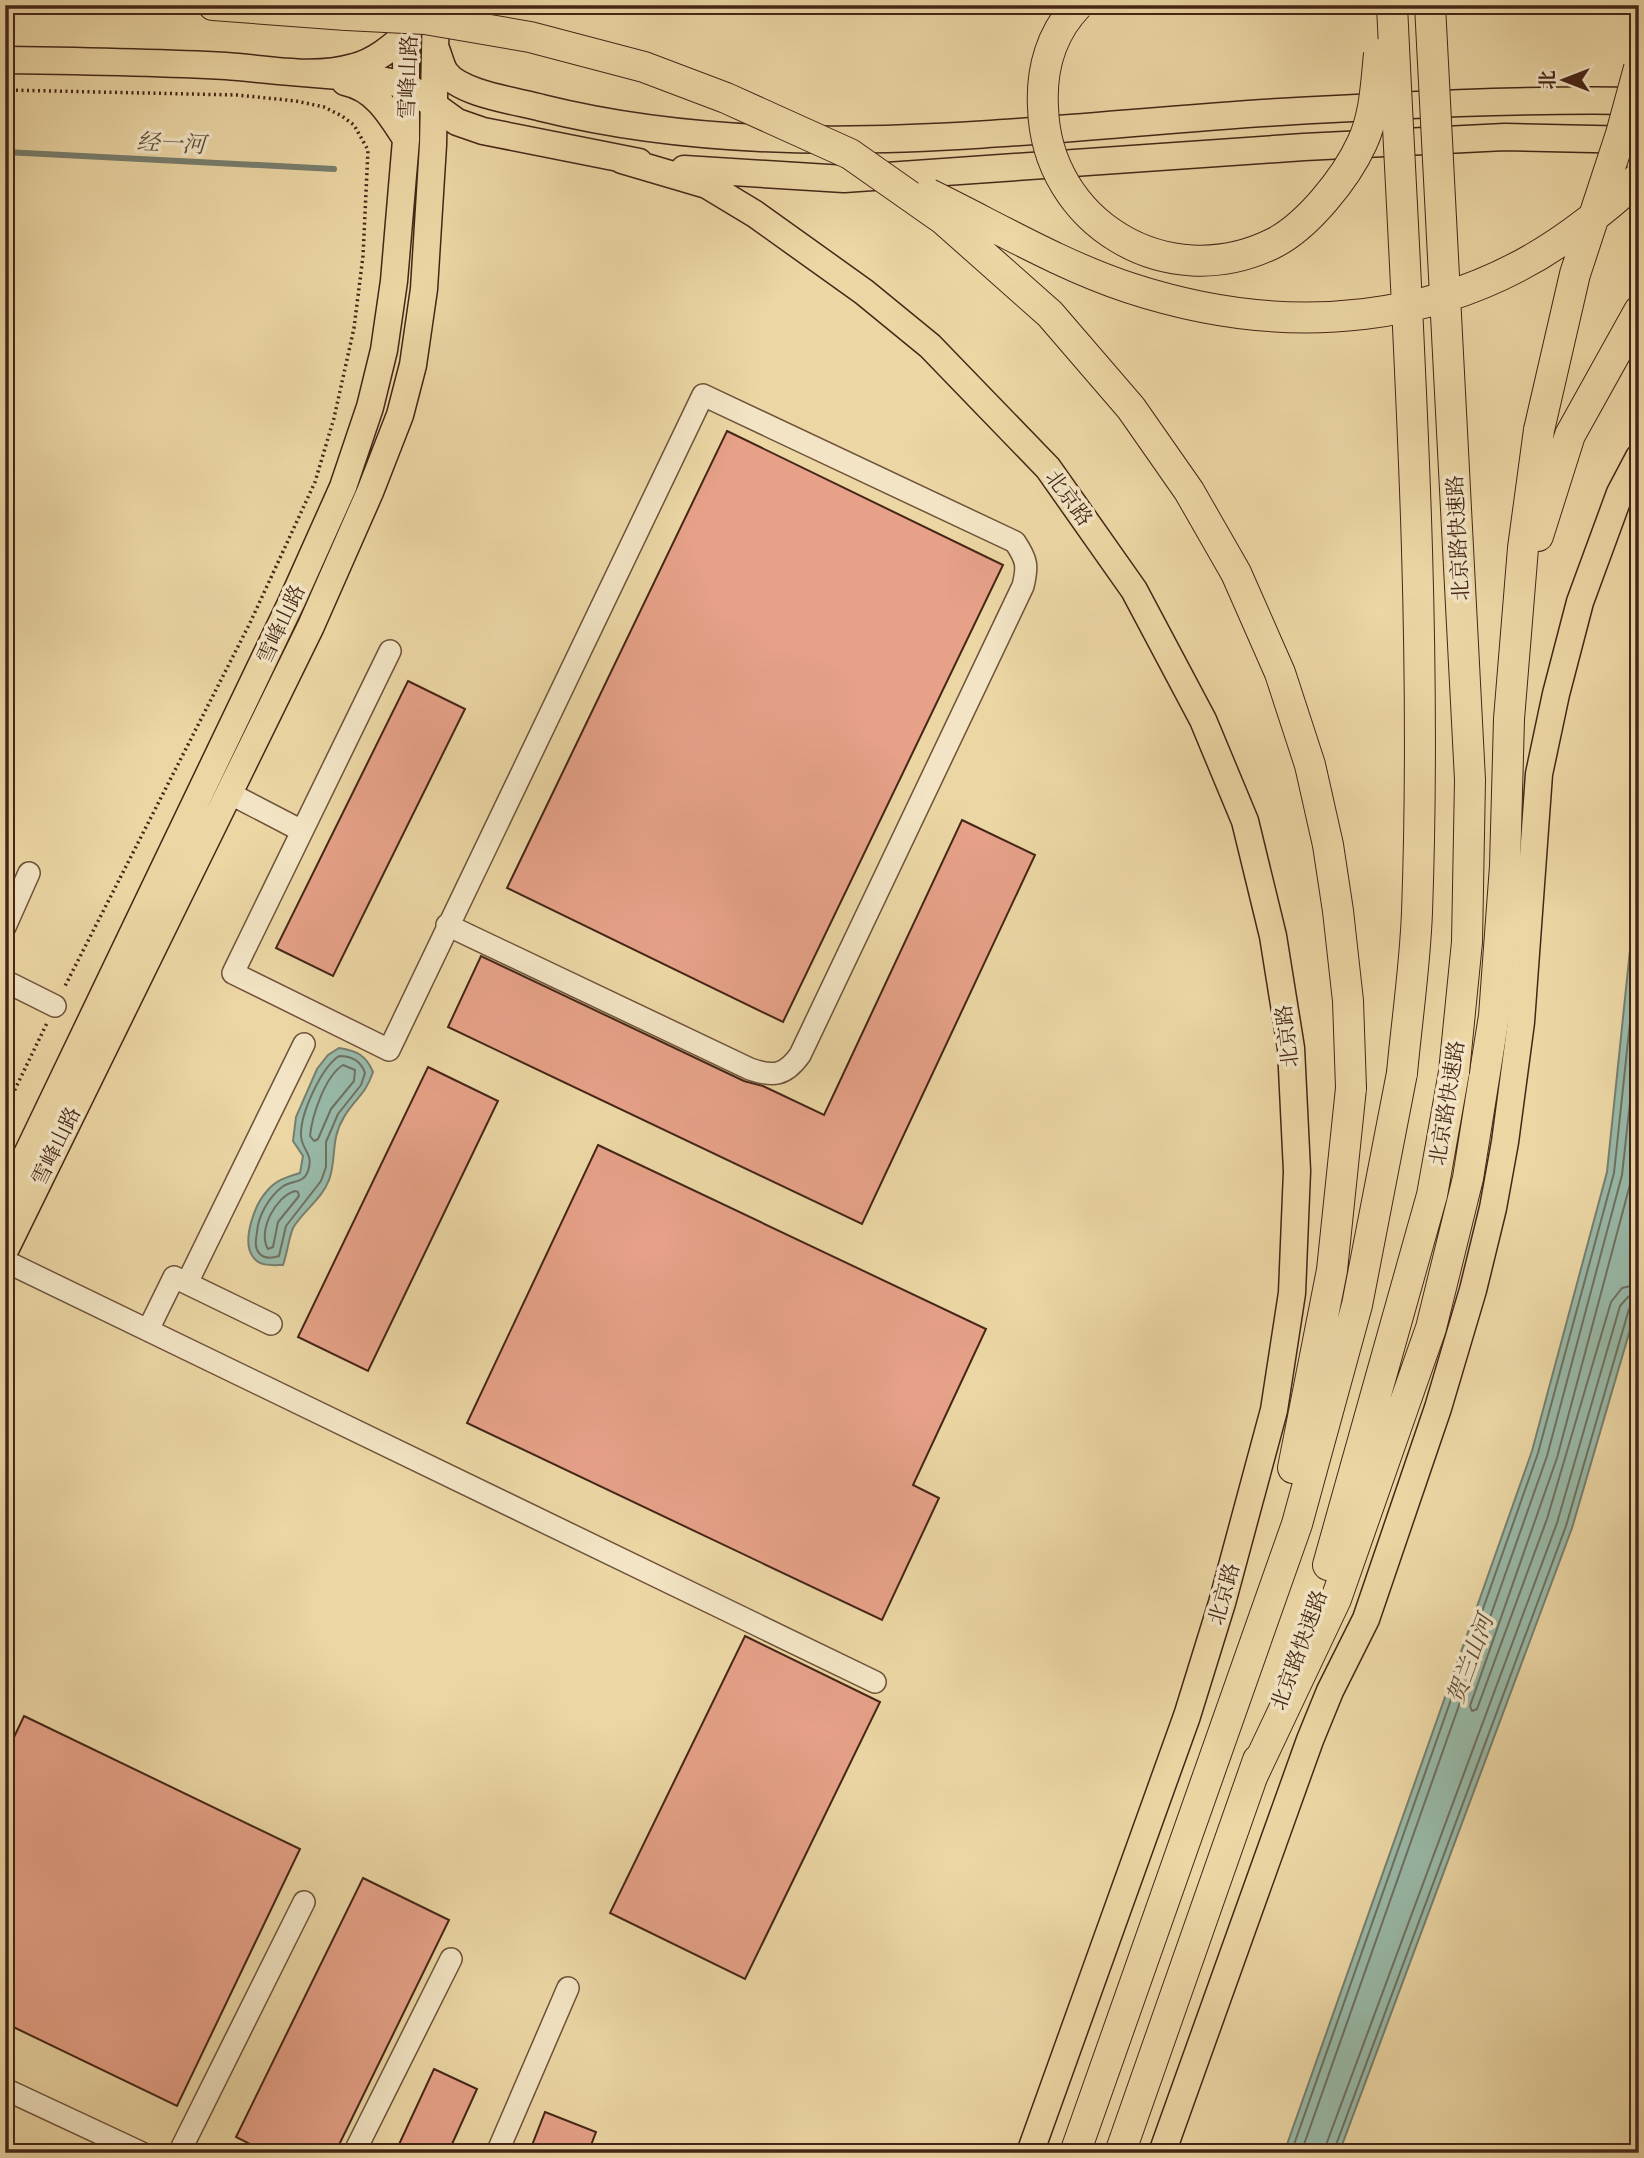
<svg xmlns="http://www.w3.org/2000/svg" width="1644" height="2158" font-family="Vollkorn,'Noto Serif SC',serif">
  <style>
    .water { fill: #98b9a8; stroke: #777e6e; stroke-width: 2 }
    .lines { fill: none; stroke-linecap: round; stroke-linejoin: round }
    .shore { stroke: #6e7060; stroke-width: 2 }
    .stream { stroke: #777e6e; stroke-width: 6 }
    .building { fill: #e6a188; stroke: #452617; stroke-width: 2 }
    .minor-casing { stroke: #6e523a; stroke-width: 24 }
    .major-casing { stroke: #452617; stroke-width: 29 }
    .highway-casing { stroke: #452617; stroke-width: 32 }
    .path { stroke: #452617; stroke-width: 3.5; stroke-dasharray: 2 3.5; stroke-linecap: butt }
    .minor { stroke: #f2e4c4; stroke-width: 21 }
    .major { stroke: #ebd6a4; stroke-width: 26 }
    .highway { stroke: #ebd6a4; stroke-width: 30 }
    .highway-bridge-casing { stroke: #452617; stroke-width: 32; stroke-linecap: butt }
    .highway-bridge { stroke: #ebd6a4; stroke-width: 30 }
    .labels { text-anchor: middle; stroke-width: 7; stroke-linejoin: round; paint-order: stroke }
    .street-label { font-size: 21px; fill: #452617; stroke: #f2e4c4 }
    .water-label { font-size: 23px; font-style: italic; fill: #5a4b3b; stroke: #f2e4c4 }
  </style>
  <rect width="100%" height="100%" fill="#ebd6a4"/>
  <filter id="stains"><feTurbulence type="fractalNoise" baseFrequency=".00286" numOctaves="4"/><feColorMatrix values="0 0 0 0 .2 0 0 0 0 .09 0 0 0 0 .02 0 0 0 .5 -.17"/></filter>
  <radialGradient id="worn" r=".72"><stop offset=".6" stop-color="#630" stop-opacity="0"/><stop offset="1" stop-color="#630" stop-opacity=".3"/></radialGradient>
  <path class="water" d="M 1639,833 L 1639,1299 L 1572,1528 L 1339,2153 L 1284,2153 L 1532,1451 L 1607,1172 L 1633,921 Z
    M 339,1048 C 357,1051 366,1055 373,1072 C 365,1096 355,1098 344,1117 C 330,1140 337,1158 329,1180 C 322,1199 303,1211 293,1228 C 289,1237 287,1254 283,1265 C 273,1265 260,1267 253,1257 C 241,1241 255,1204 267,1191 C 276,1180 287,1177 300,1173 L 303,1156 L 293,1141 L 296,1117 L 317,1069 L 328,1055 Z"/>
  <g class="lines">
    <path class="shore" d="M 339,1056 C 352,1056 361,1061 365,1073 L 361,1085 L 338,1114 L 326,1142 L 326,1167 L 321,1181 L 286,1226 L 279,1256 C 273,1258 264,1259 259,1253 C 254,1247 256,1239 257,1232 C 258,1216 269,1197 282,1187 C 291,1180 304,1184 308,1171 C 314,1153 302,1151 301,1136 C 300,1114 321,1068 339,1056 Z
      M 343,1065 L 355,1070 L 354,1081 L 331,1109 L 318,1139 L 314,1141 L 310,1136 C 312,1116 325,1076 343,1065 Z
      M 1639,1119 L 1632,1177 L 1557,1458 L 1470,1706 L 1472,1711 L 1477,1709 L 1547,1519 L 1611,1302 L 1622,1288 L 1639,1284
      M 295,1191 L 298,1192 L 299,1196 L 278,1222 L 273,1247 L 268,1249 C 257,1231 276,1196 295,1191 Z
      M 1291,2153 L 1538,1453 L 1614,1173 L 1639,937
      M 1301,2153 L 1547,1456 L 1622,1175 L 1639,1020
      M 1325,2153 L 1326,2145 L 1557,1523 L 1620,1306 L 1628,1297 L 1639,1294
      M 1333,2153 L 1566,1526 L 1629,1309 L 1632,1304 L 1639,1303"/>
    <path class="stream" d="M 5,152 L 334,169"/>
  </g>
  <path class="building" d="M 727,431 L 1003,565 L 783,1022 L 507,888 Z
    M 408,681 L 465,709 L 333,976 L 276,948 Z
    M 962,820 L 1035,855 L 862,1224 L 448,1027 L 481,956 L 744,1081 L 763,1086 L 824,1115 Z
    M 428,1067 L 498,1101 L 368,1371 L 298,1337 Z
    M 598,1145 L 986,1329 L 913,1485 L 939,1498 L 882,1620 L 467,1423 Z
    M 745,1636 L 880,1702 L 745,1979 L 610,1913 Z
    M 24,1716 L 300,1849 L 177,2106 L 5,2023 L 5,1756 Z
    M 363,1878 L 449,1920 L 335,2153 L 268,2153 L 236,2137 Z
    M 434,2069 L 477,2089 L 448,2153 L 395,2153 Z
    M 545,2112 L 596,2132 L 588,2153 L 529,2153 Z"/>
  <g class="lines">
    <g class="minor-casing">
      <path id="minor" d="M 390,651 L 233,973 L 389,1050 L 703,395 L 1015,542 C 1027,560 1028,566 1023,586 L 800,1055 C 785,1076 773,1077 750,1069 L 447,925
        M 229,793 L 302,831
        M 5,927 L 29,873
        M 5,981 L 55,1006
        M 5,1261 L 875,1682
        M 187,1283 L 304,1044
        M 148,1330 L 174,1277 L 271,1324
        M 5,2089 L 142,2153
        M 179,2153 L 304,1902
        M 354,2153 L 451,1959
        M 497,2153 L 568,1988"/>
    </g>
    <g class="major-casing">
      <path id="major" d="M 436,49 C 439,56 441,66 445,72 C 460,94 517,101 542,108 C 784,168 1035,127 1280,112 C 1400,105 1519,99 1639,101
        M 5,60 C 79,61 152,62 226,66 C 268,69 313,79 354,67 C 375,62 392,47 408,33
        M 291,72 L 375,79 L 406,85 L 457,122 L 483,131 L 639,162
        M 345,82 C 375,88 390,114 406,139
        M 622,160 L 707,185 L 755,214 L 864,292 L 930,346 L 1048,468 L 1134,590 L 1203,720 L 1245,821 L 1273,936 L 1291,1048 L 1297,1171 L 1292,1293 L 1274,1410 L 1222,1603 L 1187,1716 L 1030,2153
        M 684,169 L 844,179 L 1304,147 L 1505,137 L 1639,140
        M 5,1200 L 292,601 L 343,487 L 370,407 L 384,350 L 394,281 L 406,140 L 406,52 L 411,5
        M 5,1250 L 311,626 L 370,492 L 400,415 L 413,365 L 424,289 L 433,145 L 436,5
        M 1162,2153 L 1310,1740 L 1330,1691 L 1366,1619 L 1438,1408 L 1473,1290 L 1493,1208 L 1505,1142 L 1521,1022 L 1539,774 L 1556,694 L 1580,602 L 1620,493 L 1639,457"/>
    </g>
    <g class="highway-casing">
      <path id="highway" d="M 213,5 L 346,15
        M 1538,536 L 1570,435 L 1639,311
        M 1293,1468 L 1332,1270 L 1351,1088
        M 1328,1565 L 1432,1195 L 1454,1072
        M 1252,1777 L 1336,1599 L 1431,1328 L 1468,1178 L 1494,1016 L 1505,866 L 1509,719 L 1523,548 L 1539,430
        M 1075,2153 L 1297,1524 L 1357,1305 L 1402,1073
        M 1120,2153 L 1258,1760"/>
    </g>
    <path class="path" d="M 5,90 L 237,95 L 296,101 L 324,107 L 342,116 L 354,125 L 368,150 L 363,256 L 354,328 L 334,418 L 315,482 L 250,623 L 64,988
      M 5,1110 L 47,1023"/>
    <use href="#minor" class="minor"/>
    <use href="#major" class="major"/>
    <use href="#highway" class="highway"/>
    <g class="highway-bridge-casing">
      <path id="highway-bridge" d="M 1078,5 C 1051,33 1041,70 1043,107 C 1046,223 1167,295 1272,244 C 1307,227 1346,178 1362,143 C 1375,116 1376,83 1379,54
        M 1392,5 C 1406,307 1428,610 1417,912 C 1415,966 1407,1019 1402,1073
        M 1430,5 L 1470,780 L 1467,942 L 1454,1072
        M 346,15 L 425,19 L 530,37 L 644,67 L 726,98 L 850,154 L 944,220 L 1050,314 L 1131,408 L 1189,491 L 1236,573 L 1280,673 L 1310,765 L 1328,845 L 1338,911 L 1348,1001 L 1351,1088
        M 929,194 C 995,226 1060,265 1130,288 C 1286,339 1450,327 1583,225 C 1603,210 1622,195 1639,177
        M 1539,430 L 1575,274 L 1621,134 L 1639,68"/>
    </g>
    <use href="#highway-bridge" class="highway-bridge"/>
  </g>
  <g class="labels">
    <g class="street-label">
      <text transform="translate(408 77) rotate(-88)" y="7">雪峰山路</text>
      <text transform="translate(1069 498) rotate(54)" y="7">北京路</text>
      <text transform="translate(1458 538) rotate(-93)" y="7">北京路快速路</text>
      <text transform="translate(281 624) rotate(-65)" y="7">雪峰山路</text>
      <text transform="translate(1287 1036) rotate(-97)" y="7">北京路</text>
      <text transform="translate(1447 1103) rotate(-81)" y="7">北京路快速路</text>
      <text transform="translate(56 1146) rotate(-64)" y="7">雪峰山路</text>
      <text transform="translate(1224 1594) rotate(-74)" y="7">北京路</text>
      <text transform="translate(1299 1650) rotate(-70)" y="7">北京路快速路</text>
    </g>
    <g class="water-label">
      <text transform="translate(171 143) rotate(3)" y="8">经一河</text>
      <text transform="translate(1470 1659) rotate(-70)" y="8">贺兰山河</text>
    </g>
  </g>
  <rect width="1644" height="2158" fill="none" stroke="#ebd6a4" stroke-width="28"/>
  <rect x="7" y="7" width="1630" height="2144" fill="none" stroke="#452617" stroke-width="3.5"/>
  <rect x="14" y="14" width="1616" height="2130" fill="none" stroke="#452617" stroke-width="2"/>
  <g transform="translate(1564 80) rotate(270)" stroke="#f2e4c4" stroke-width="5" paint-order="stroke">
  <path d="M0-5L12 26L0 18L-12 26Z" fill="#452617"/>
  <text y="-10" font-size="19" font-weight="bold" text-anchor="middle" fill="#452617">北</text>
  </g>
  <rect width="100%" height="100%" filter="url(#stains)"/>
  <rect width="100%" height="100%" fill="url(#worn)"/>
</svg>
